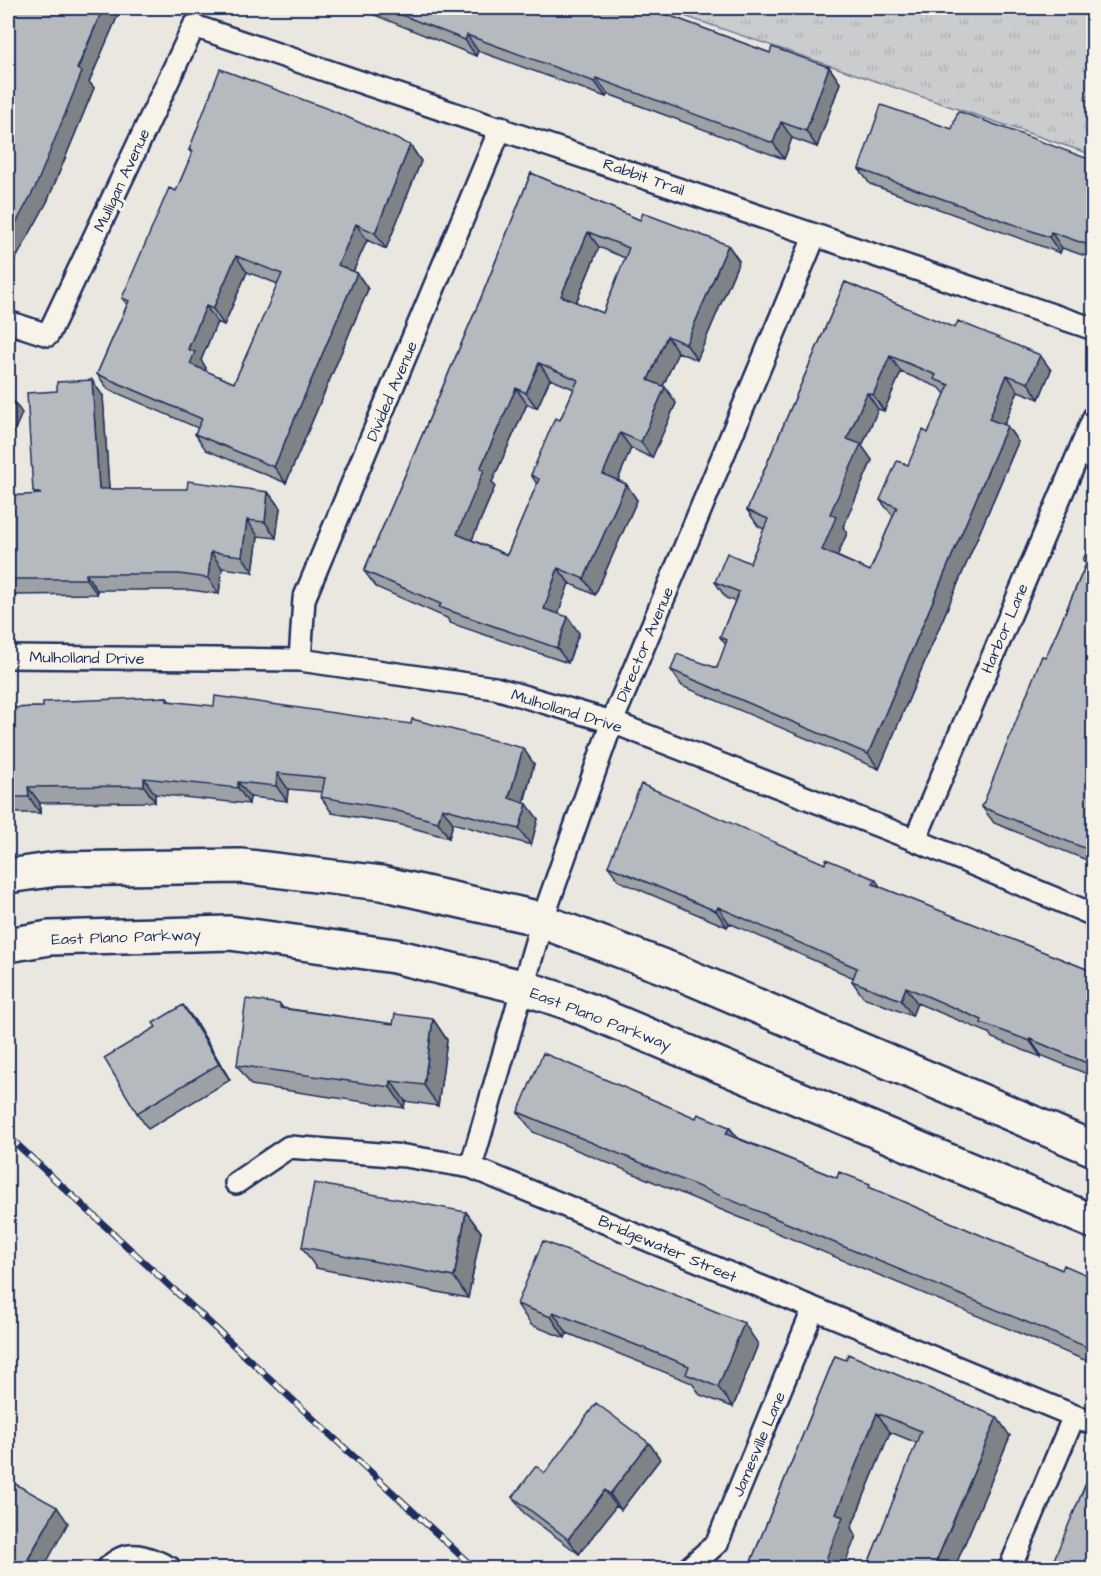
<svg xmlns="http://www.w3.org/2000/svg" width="1101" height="1576" font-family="'Architects Daughter',sans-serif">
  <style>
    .park { fill: url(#park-tufts); stroke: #737e96; stroke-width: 1.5 }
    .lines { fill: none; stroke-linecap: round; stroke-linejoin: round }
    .street-casing { stroke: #1b2f5e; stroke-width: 26 }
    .primary-casing { stroke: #1b2f5e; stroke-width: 38 }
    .street { stroke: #f7f3e8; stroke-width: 21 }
    .primary { stroke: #f7f3e8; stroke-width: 33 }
    .rail-casing { stroke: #1b2f5e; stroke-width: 7 }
    .rail { stroke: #f7f3e8; stroke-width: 4.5; stroke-dasharray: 14; stroke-linecap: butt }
    .wall { fill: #9da0a4; stroke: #1b2f5e; stroke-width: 1.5; fill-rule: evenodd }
    .shaded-wall { fill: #7f8286; stroke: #1b2f5e; stroke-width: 1.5 }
    .building { fill: #b6babf; stroke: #1b2f5e; stroke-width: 1.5; fill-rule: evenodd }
    .labels { text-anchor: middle; stroke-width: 6; stroke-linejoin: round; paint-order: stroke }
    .street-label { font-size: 16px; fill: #1b2f5e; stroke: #f7f3e8 }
  </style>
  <defs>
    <pattern id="park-tufts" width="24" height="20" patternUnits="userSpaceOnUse" patternTransform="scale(1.5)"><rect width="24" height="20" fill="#cbcccd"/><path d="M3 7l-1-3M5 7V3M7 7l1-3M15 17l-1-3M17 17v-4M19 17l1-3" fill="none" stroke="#aeb0b2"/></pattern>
  </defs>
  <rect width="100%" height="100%" fill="#eae7e0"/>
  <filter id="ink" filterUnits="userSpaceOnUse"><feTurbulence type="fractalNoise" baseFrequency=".0167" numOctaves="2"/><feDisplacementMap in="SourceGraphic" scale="12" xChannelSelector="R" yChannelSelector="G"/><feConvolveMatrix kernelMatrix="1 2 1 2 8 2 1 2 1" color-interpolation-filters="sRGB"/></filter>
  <g filter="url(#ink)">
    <path class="park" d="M 661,8 L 1093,8 L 1093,155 Z"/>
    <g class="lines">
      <g class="street-casing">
        <path id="street" d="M 8,322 L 48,335 L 194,26 L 1094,329
          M 8,657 L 300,660 L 495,688 L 612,722 L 915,840 L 1094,915
          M 300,660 L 304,599 L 501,127
          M 915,840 L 1094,417
          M 471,1167 L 542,921 L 612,722 L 815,235
          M 236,1183 L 289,1147 L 405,1156 L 471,1167 L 1094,1424
          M 108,1568 C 127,1547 148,1557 170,1568
          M 689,1568 L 717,1543 L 813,1310
          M 1010,1568 L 1074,1416"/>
      </g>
      <g class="primary-casing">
        <path id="primary" d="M 8,876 L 57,869 L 241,866 L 381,883 L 528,916 L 675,971 L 1094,1149
          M 8,945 L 49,938 L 230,933 L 394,956 L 522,987 L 573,1004 L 1094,1222"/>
      </g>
      <use href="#street" class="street"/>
      <use href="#primary" class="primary"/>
      <g class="rail-casing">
        <path id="rail" d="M 8,1136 L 474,1568"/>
      </g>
      <use href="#rail" class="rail"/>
    </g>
    <path class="wall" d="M 16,8 L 121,8 L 89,82 L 94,88 L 47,202 L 14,262 L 8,259 L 8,27 Z
      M 364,8 L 649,8 L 770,53 L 829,67 L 840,83 L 817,147 L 792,138 L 784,159 L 608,94 L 606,97 L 478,51 L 476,56 L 367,12 Z
      M 952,129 L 1094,161 L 1094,259 L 1062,248 L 1060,253 L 870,184 L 859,169 Z
      M 410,145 L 421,161 L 386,249 L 367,240 L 353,272 L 357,273 L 368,289 L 286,483 L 206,450 L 195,434 L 198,428 L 108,389 L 97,374 L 127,305 L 122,298 L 176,191 L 192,154 L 189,150 ZM 247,272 L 278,284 L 234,383 L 205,371 L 206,368 L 201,360 L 217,322 L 224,325 Z
      M 531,173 L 640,220 L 728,245 L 739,261 L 697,360 L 678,352 L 663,386 L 676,403 L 652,458 L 631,448 L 618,480 L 626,484 L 637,500 L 595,595 L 569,583 L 558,614 L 579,633 L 568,663 L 450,623 L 447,618 L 376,587 L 364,571 L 483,293 ZM 599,247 L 625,258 L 603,313 L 576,303 ZM 550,379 L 574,389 L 560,420 L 531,475 L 537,484 L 507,555 L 472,540 L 495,486 L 492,482 L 527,404 L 537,408 Z
      M 845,282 L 1051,370 L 1039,399 L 1018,391 L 1004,425 L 1007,426 L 1018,442 L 879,769 L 682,686 L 671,670 L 717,668 L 726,645 L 720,637 L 735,601 L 726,598 L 715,582 L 750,563 L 764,529 L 758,526 L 747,510 ZM 901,372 L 940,388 L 945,394 L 928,433 L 908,465 L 880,500 L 893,516 L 870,571 L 837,556 L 847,533 L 843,527 L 872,460 L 862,446 L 878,409 L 884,411 Z
      M 103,396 L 109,489 L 268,492 L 280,508 L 276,538 L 258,536 L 253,572 L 222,568 L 219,594 L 190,590 L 97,590 L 97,594 L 15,595 L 15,600 L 8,600 L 8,496 L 36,495 L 33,491 Z
      M 1094,537 L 1094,863 L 994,823 L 982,807 L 1086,564 L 1083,560 Z
      M 167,697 L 169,701 L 534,764 L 524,803 L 538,819 L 531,845 L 453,823 L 449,838 L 398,824 L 332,813 L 321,797 L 322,792 L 288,789 L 287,801 L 250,797 L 249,804 L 155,794 L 155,802 L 40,803 L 40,813 L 8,813 L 8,708 L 43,707 Z
      M 825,864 L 880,887 L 1094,972 L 1094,1077 L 1041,1055 L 1041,1057 L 992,1038 L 989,1033 L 917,1003 L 912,1016 L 863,997 L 852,981 L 854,978 L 729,923 L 727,927 L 619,881 L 608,866 Z
      M 280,1004 L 283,1008 L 393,1024 L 433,1019 L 447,1040 L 438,1106 L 405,1101 L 404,1108 L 251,1085 L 237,1065 Z
      M 195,1021 L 230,1080 L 148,1129 L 137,1113 Z
      M 518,1112 L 696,1118 L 729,1127 L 738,1138 L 837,1178 L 874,1190 L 1062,1270 L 1094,1278 L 1094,1364 L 533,1132 Z
      M 466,1212 L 481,1232 L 468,1298 L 316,1268 L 302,1247 Z
      M 517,1304 L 758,1344 L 733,1407 L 700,1395 L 692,1383 L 567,1333 L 565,1338 L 531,1325 Z
      M 835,1356 L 1010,1436 L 954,1569 L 866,1569 L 917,1443 L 890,1432 L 851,1528 L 856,1536 L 748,1569 Z
      M 649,1443 L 660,1459 L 621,1510 L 616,1506 L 579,1554 L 524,1513 L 513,1497 L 545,1473 Z"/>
    <path class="shaded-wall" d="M 103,8 L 121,8 L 89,82 L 94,88 L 47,202 L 14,262 L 8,253 L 8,238 Z
      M 467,35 L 478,51 L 476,56 L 465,40 Z
      M 829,67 L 840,83 L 817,147 L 806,131 Z
      M 596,78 L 608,94 L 606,97 L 595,82 Z
      M 781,122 L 792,138 L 784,159 L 773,143 Z
      M 410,145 L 421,161 L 386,249 L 375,233 Z
      M 356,224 L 367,240 L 349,281 L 338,265 Z
      M 588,232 L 599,247 L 572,312 L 561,296 Z
      M 1051,232 L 1062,248 L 1060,253 L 1049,237 Z
      M 728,245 L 739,261 L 697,360 L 686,344 Z
      M 236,256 L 247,272 L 224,325 L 213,309 Z
      M 357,273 L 368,289 L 286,483 L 274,467 Z
      M 206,306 L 217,322 L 201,360 L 206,368 L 201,380 L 190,364 L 188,349 Z
      M 667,336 L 678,352 L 659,395 L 648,380 Z
      M 1040,355 L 1051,370 L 1039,399 L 1028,383 Z
      M 890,356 L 901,372 L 884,411 L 873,395 Z
      M 539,363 L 550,379 L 537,408 L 526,393 Z
      M 1007,375 L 1018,391 L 1000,434 L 989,419 Z
      M 92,380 L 103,396 L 110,505 L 99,489 Z
      M 665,387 L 676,403 L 652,458 L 641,442 Z
      M 516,388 L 527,404 L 492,482 L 495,486 L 468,549 L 457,534 L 480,469 Z
      M 867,393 L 878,409 L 862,446 L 872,460 L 843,527 L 847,533 L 833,566 L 822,550 L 847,439 Z
      M 11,397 L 22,413 L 8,446 L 8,405 Z
      M 1007,426 L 1018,442 L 879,769 L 868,754 Z
      M 620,433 L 631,448 L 614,490 L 603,474 Z
      M 626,484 L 637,500 L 595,595 L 584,579 Z
      M 268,492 L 280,508 L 276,538 L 265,522 Z
      M 247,520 L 258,536 L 253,572 L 242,556 Z
      M 211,552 L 222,568 L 219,594 L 208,578 Z
      M 558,568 L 569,583 L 555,624 L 544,609 Z
      M 86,574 L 97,590 L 97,594 L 86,579 Z
      M 8,584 L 15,595 L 15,600 L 8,589 Z
      M 568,617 L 579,633 L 568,663 L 557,648 Z
      M 523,748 L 534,764 L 520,814 L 509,798 Z
      M 277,773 L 288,789 L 287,801 L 276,786 Z
      M 144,778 L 155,794 L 155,802 L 144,786 Z
      M 238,782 L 250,797 L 249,804 L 238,788 Z
      M 28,787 L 40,803 L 40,813 L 29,797 Z
      M 527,804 L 538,819 L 531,845 L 519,829 Z
      M 442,808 L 453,823 L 449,838 L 438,822 Z
      M 875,879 L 886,895 L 873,884 Z
      M 718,907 L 729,923 L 727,927 L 716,911 Z
      M 906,987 L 917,1003 L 912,1016 L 901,1000 Z
      M 183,1005 L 195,1021 L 230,1080 L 219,1064 Z
      M 433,1019 L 447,1040 L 438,1106 L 424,1085 Z
      M 1030,1039 L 1041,1055 L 1041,1057 L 1030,1041 Z
      M 391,1081 L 405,1101 L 404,1108 L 390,1087 Z
      M 729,1127 L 744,1147 L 726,1134 Z
      M 466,1212 L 481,1232 L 468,1298 L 454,1277 Z
      M 553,1312 L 567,1333 L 565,1338 L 551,1317 Z
      M 744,1323 L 758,1344 L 733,1407 L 718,1387 Z
      M 877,1413 L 890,1432 L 851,1528 L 856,1536 L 843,1569 L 826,1559 L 836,1514 Z
      M 997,1417 L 1010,1436 L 954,1569 L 933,1569 Z
      M 649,1443 L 660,1459 L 621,1510 L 610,1494 Z
      M 605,1490 L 616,1506 L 579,1554 L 568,1539 Z
      M 57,1507 L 68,1523 L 43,1569 L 23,1569 Z"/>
    <path class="building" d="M 16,8 L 103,8 L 77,69 L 82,72 L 36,186 L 8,238 L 8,27 Z
      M 384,8 L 649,8 L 770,53 L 772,47 L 829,67 L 806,131 L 781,122 L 773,143 L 596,78 L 595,82 L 467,35 L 465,40 Z
      M 220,69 L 331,110 L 410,145 L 375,233 L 356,224 L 338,265 L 357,273 L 274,467 L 195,434 L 202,419 L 97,374 L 129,301 L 122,298 L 149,235 L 169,188 L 176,191 L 193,151 L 189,150 ZM 236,256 L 282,274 L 234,383 L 190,364 L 195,352 L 188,349 L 206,306 L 213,309 Z
      M 881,105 L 952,129 L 958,111 L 1094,161 L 1094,247 L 1051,232 L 1049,237 L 859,169 Z
      M 531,173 L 640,220 L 643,213 L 728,245 L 686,344 L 667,336 L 648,380 L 665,387 L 641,442 L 620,433 L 603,474 L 626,484 L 584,579 L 558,568 L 544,609 L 568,617 L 557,648 L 439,607 L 441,604 L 364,571 L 483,293 ZM 588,232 L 629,248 L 603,313 L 561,296 ZM 539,363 L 578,380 L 560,420 L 555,418 L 531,475 L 539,479 L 507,555 L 457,534 L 484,470 L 480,469 L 516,388 L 526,393 Z
      M 845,282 L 955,328 L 958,321 L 1040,355 L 1028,383 L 1007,375 L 989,419 L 1007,426 L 868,754 L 671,670 L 677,654 L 717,668 L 727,640 L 720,637 L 739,592 L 715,582 L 727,553 L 750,563 L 768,519 L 747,510 ZM 890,356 L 936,375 L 934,379 L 949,385 L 928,433 L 923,430 L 908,465 L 897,461 L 880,500 L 897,507 L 870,571 L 822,550 L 836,517 L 830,514 L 861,444 L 847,439 L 867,393 L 873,395 Z
      M 92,380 L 99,489 L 187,489 L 188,481 L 268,492 L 265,522 L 247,520 L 242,556 L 211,552 L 208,578 L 179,574 L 86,574 L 86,579 L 8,579 L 8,496 L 41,494 L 33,491 L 27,393 L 57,391 L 57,382 Z
      M 8,395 L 11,397 L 8,405 Z
      M 1094,537 L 1094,852 L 982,807 L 1042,656 L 1046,657 L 1087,562 L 1083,560 Z
      M 215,696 L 411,724 L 412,719 L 523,748 L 509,798 L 527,804 L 519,829 L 442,808 L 438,822 L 387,808 L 321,797 L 325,778 L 277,773 L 276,786 L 238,782 L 238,788 L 144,778 L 144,786 L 28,787 L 29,797 L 8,797 L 8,708 L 43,707 L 43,702 L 167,697 L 167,701 L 214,706 Z
      M 641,784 L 825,864 L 826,859 L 875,879 L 873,884 L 1094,972 L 1094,1066 L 1030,1039 L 1030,1041 L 981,1023 L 982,1020 L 906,987 L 901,1000 L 852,981 L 857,968 L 718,907 L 716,911 L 608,866 Z
      M 246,999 L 280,1004 L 280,1008 L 393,1024 L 395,1014 L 433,1019 L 424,1085 L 391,1081 L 390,1087 L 237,1065 Z
      M 183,1005 L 219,1064 L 137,1113 L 104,1058 L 156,1027 L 153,1023 Z
      M 543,1053 L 696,1118 L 698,1114 L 729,1127 L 726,1134 L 837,1178 L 839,1172 L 870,1184 L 869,1187 L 1062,1270 L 1064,1265 L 1094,1278 L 1094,1350 L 518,1112 Z
      M 314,1183 L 466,1212 L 454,1277 L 302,1247 Z
      M 543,1241 L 744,1323 L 718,1387 L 686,1374 L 689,1366 L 553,1312 L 551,1317 L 517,1304 Z
      M 848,1354 L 997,1417 L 933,1569 L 866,1569 L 921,1431 L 877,1413 L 836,1514 L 843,1517 L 826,1559 L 848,1569 L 748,1569 L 835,1356 L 846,1360 Z
      M 596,1403 L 649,1443 L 610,1494 L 605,1490 L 568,1539 L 513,1497 L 536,1466 L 545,1473 Z
      M 1094,1464 L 1094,1569 L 1050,1569 Z
      M 8,1480 L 57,1507 L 23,1568 L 21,1567 L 20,1569 L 8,1569 Z"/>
  </g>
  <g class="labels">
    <g class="street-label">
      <text transform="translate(644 176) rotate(19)" y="6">Rabbit Trail</text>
      <text transform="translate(121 180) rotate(-65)" y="6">Mulligan Avenue</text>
      <text transform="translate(391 391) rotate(-67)" y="6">Divided Avenue</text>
      <text transform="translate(1004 628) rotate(-67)" y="6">Harbor Lane</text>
      <text transform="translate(644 644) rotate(-67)" y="6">Director Avenue</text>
      <text transform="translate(87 657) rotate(1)" y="6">Mulholland Drive</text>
      <text transform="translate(567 710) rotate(17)" y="6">Mulholland Drive</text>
      <text transform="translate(126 936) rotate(-2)" y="6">East Plano Parkway</text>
      <text transform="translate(601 1018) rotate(21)" y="6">East Plano Parkway</text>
      <text transform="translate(668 1248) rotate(23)" y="6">Bridgewater Street</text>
      <text transform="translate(758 1444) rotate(-67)" y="6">Jamesville Lane</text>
    </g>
  </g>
  <rect width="1101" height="1576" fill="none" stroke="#f7f3e8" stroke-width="30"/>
  <rect x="15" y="15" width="1071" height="1546" fill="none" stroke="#1b2f5e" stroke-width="2" filter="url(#ink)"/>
</svg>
